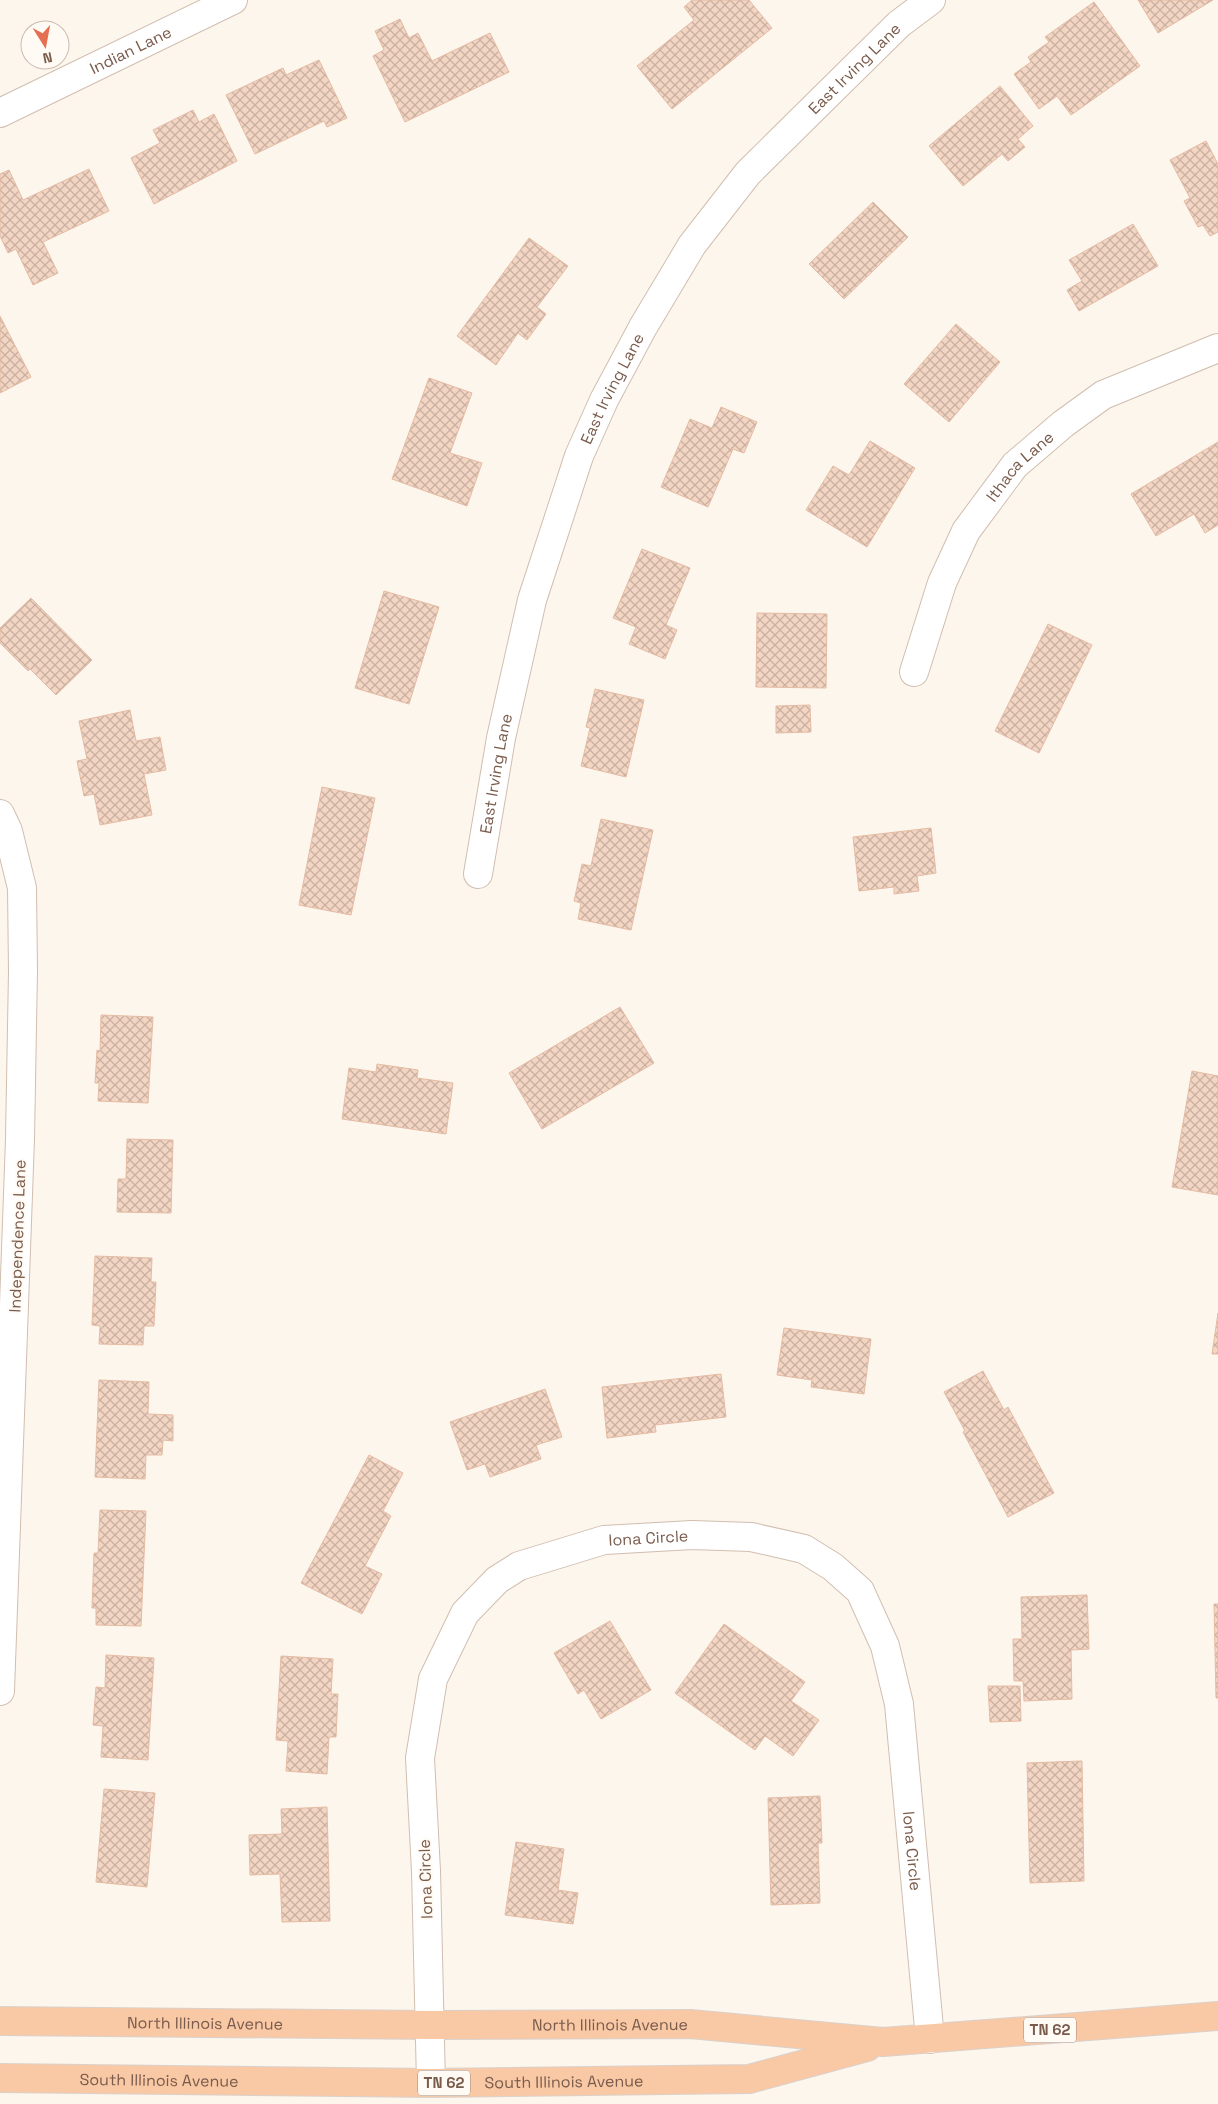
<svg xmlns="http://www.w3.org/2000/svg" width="1218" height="2104" font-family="'Space Grotesk',sans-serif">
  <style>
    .building { fill: url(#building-cross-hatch); stroke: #e6bba3 }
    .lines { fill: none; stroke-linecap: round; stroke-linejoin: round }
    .minor-casing { stroke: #d1beb0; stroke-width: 30 }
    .trunk-casing { stroke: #dad1cd; stroke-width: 30 }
    .minor { stroke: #fff; stroke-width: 28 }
    .trunk { stroke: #f9c8a4; stroke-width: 28 }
    .labels { text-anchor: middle; stroke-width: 4; stroke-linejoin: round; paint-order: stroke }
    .shield { fill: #fffaf3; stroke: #a28b7f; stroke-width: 1 }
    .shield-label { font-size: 15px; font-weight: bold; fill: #7a5c4d }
    .street-label { font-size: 16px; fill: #7a5c4d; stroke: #fffaf3 }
  </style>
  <defs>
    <pattern id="building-cross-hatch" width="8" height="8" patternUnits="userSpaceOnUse" patternTransform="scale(1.25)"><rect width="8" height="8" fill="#f3d5c3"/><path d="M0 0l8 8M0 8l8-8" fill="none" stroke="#cab0a1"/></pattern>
  </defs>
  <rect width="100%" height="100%" fill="#fdf6ec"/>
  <path class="building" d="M 692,0 L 749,0 L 772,28 L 672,109 L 637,66 L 694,20 L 684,7 Z
    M 1138,0 L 1213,0 L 1158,33 Z
    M 1094,2 L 1140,66 L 1071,115 L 1057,96 L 1039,109 L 1014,74 L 1031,62 L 1028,57 L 1049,42 L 1045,37 Z
    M 400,19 L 409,38 L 418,33 L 432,61 L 490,33 L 509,72 L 405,122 L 373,56 L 384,50 L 375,31 Z
    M 319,60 L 347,118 L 327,127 L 324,121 L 255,154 L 226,95 L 283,68 L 286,75 Z
    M 1000,86 L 1033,126 L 1018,139 L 1025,147 L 1008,161 L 1002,154 L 963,186 L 929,146 Z
    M 193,110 L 199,122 L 214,114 L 237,161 L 154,204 L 131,158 L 160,143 L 153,130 Z
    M 1206,141 L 1218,164 L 1218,232 L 1210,236 L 1203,225 L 1198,227 L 1184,201 L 1190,198 L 1170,160 Z
    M 89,169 L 109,211 L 43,242 L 58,273 L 33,285 L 16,249 L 8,253 L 0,236 L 0,174 L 9,170 L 23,200 Z
    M 873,202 L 908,237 L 844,299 L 809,264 Z
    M 1133,224 L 1158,266 L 1079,311 L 1067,290 L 1082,281 L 1069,260 Z
    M 529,238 L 568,266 L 537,307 L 546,314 L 527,340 L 518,333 L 496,365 L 457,336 Z
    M 0,316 L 31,377 L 0,393 Z
    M 956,324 L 1000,362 L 949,422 L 904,384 Z
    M 429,378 L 472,393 L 450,453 L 482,463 L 467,506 L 392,479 Z
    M 721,407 L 757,422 L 744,453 L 733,449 L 708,507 L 661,487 L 690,419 L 712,428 Z
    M 870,441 L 915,468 L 867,547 L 806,510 L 833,466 L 849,475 Z
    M 1218,442 L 1218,525 L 1205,533 L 1194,514 L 1156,536 L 1131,494 Z
    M 642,549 L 690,568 L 666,625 L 677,630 L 665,659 L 629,644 L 636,627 L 613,618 Z
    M 384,591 L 439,607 L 409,704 L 355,688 Z
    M 31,598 L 92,660 L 56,695 L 30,669 L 28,671 L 0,643 L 0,628 Z
    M 757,613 L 827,614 L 826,688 L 756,687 Z
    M 1048,624 L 1092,645 L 1039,753 L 995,731 Z
    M 595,689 L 644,700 L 626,777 L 581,766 L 590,728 L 586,727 Z
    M 810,705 L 811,732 L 776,733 L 776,706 Z
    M 130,710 L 136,741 L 160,737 L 166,770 L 144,774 L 152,815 L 100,825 L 94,794 L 84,796 L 77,761 L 87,759 L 79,721 Z
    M 322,787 L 375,798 L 351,915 L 299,905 Z
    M 601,819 L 653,830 L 631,930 L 578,919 L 581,903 L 574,901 L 582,864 L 591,866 Z
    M 931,828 L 936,873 L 917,876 L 919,891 L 894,894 L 894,887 L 859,891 L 853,837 Z
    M 620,1007 L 654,1063 L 542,1129 L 509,1073 Z
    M 101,1015 L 153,1017 L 148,1103 L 98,1101 L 99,1083 L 95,1083 L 97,1050 L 100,1051 Z
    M 377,1064 L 418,1070 L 417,1078 L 453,1083 L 446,1134 L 342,1119 L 349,1068 L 376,1072 Z
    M 1192,1071 L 1218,1076 L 1218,1195 L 1172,1187 Z
    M 127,1139 L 173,1140 L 171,1213 L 117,1212 L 118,1179 L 126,1179 Z
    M 95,1256 L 152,1258 L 151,1282 L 156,1282 L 154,1326 L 144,1326 L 143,1345 L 99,1344 L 100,1326 L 92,1325 Z
    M 1218,1313 L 1218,1354 L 1212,1354 Z
    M 784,1328 L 871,1339 L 864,1394 L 811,1387 L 812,1380 L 777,1375 Z
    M 983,1371 L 1004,1410 L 1008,1407 L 1054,1493 L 1008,1517 L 963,1432 L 965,1431 L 944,1392 Z
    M 721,1374 L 726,1417 L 655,1425 L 656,1432 L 607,1438 L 602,1387 Z
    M 99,1380 L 149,1382 L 148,1414 L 173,1415 L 173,1441 L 163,1440 L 162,1455 L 146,1455 L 145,1479 L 95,1477 Z
    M 545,1389 L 562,1437 L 536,1445 L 541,1459 L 490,1477 L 485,1464 L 467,1470 L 450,1422 Z
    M 369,1455 L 403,1473 L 383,1511 L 391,1516 L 365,1566 L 382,1574 L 362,1614 L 301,1583 Z
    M 100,1510 L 146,1511 L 141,1626 L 96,1625 L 96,1608 L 92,1608 L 94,1553 L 98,1553 Z
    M 1087,1595 L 1089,1649 L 1071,1650 L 1072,1699 L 1024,1701 L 1023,1681 L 1014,1681 L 1013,1639 L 1022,1639 L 1021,1597 Z
    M 1214,1604 L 1218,1604 L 1218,1698 L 1216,1698 Z
    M 610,1621 L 651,1690 L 601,1719 L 584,1690 L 578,1694 L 554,1653 Z
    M 724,1624 L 805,1682 L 791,1701 L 819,1720 L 793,1756 L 765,1736 L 755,1750 L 675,1693 Z
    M 106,1655 L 154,1658 L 148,1760 L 101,1757 L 103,1726 L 93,1725 L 96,1687 L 105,1688 Z
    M 281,1656 L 333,1659 L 331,1694 L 338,1694 L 336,1737 L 329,1737 L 327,1774 L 286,1771 L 288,1741 L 276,1740 Z
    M 988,1686 L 1020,1686 L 1021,1721 L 990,1722 Z
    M 1082,1761 L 1084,1881 L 1030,1883 L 1027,1763 Z
    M 104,1789 L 155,1793 L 147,1887 L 96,1882 Z
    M 820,1796 L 822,1843 L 818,1843 L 820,1903 L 771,1905 L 768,1798 Z
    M 327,1807 L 330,1921 L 282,1922 L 280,1874 L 250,1875 L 249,1835 L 282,1834 L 281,1809 Z
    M 516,1842 L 564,1849 L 558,1890 L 578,1893 L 573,1924 L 505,1915 Z"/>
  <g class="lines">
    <g class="minor-casing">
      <g id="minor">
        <path id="s1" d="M 0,113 L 233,0"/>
        <path id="s2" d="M 914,672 L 942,583 L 966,531 L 1015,465 L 1063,424 L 1103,395 L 1218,348"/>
        <path d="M 0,814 L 8,831 L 22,888 L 23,971 L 20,1139 L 0,1691"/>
        <path id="s3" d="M 478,874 L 501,738 L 532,600 L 579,456 L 604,400 L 643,327 L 692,245 L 748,173 L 899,24 L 931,0"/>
        <path id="s4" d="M 431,2083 L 426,1871 L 420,1758 L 433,1679 L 465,1613 L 497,1580 L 519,1566 L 604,1540 L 692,1535 L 751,1537 L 804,1549 L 833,1567 L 860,1591 L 885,1646 L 899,1704 L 930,2039"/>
      </g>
    </g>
    <g class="trunk-casing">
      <g id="trunk">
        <path id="s5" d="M 0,2021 L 429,2025 L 690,2024 L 883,2042 L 1218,2016"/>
        <path id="s6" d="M 0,2078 L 431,2083 L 749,2079 L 867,2047"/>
      </g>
    </g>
    <use href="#minor" class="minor"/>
    <use href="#trunk" class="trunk"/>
  </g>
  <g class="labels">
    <g class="shield">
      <rect x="1024" y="2017.5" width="52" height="25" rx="4"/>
      <rect x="418" y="2070.5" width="52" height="25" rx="4"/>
    </g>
    <g class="shield-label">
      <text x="1050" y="2035">TN 62</text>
      <text x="444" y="2088">TN 62</text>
    </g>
    <g class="street-label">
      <text dy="6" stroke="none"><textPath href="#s1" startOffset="145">Indian Lane</textPath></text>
      <text dy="6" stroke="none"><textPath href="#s3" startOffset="911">East Irving Lane</textPath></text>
      <text dy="6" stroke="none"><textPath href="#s3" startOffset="506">East Irving Lane</textPath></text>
      <text dy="6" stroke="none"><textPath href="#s2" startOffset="235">Ithaca Lane</textPath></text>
      <text dy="6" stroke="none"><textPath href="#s3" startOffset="102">East Irving Lane</textPath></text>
      <text transform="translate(17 1236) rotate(-88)" y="6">Independence Lane</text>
      <text dy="6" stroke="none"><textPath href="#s4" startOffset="684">Iona Circle</textPath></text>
      <text dy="6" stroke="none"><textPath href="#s4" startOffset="1179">Iona Circle</textPath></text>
      <text transform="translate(425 1879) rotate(-92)" y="6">Iona Circle</text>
      <text dy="6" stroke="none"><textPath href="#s5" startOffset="205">North Illinois Avenue</textPath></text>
      <text dy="6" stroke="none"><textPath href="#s5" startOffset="610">North Illinois Avenue</textPath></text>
      <text dy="6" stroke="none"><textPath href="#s6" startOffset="159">South Illinois Avenue</textPath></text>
      <text dy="6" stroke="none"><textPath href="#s6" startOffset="564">South Illinois Avenue</textPath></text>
    </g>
  </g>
  <g transform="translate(45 45) rotate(169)"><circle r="24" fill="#fffaf3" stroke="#cabbb1"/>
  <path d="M0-4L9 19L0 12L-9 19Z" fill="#e76f51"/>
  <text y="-8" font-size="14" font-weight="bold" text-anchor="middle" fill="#7a5c4d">N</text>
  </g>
</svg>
